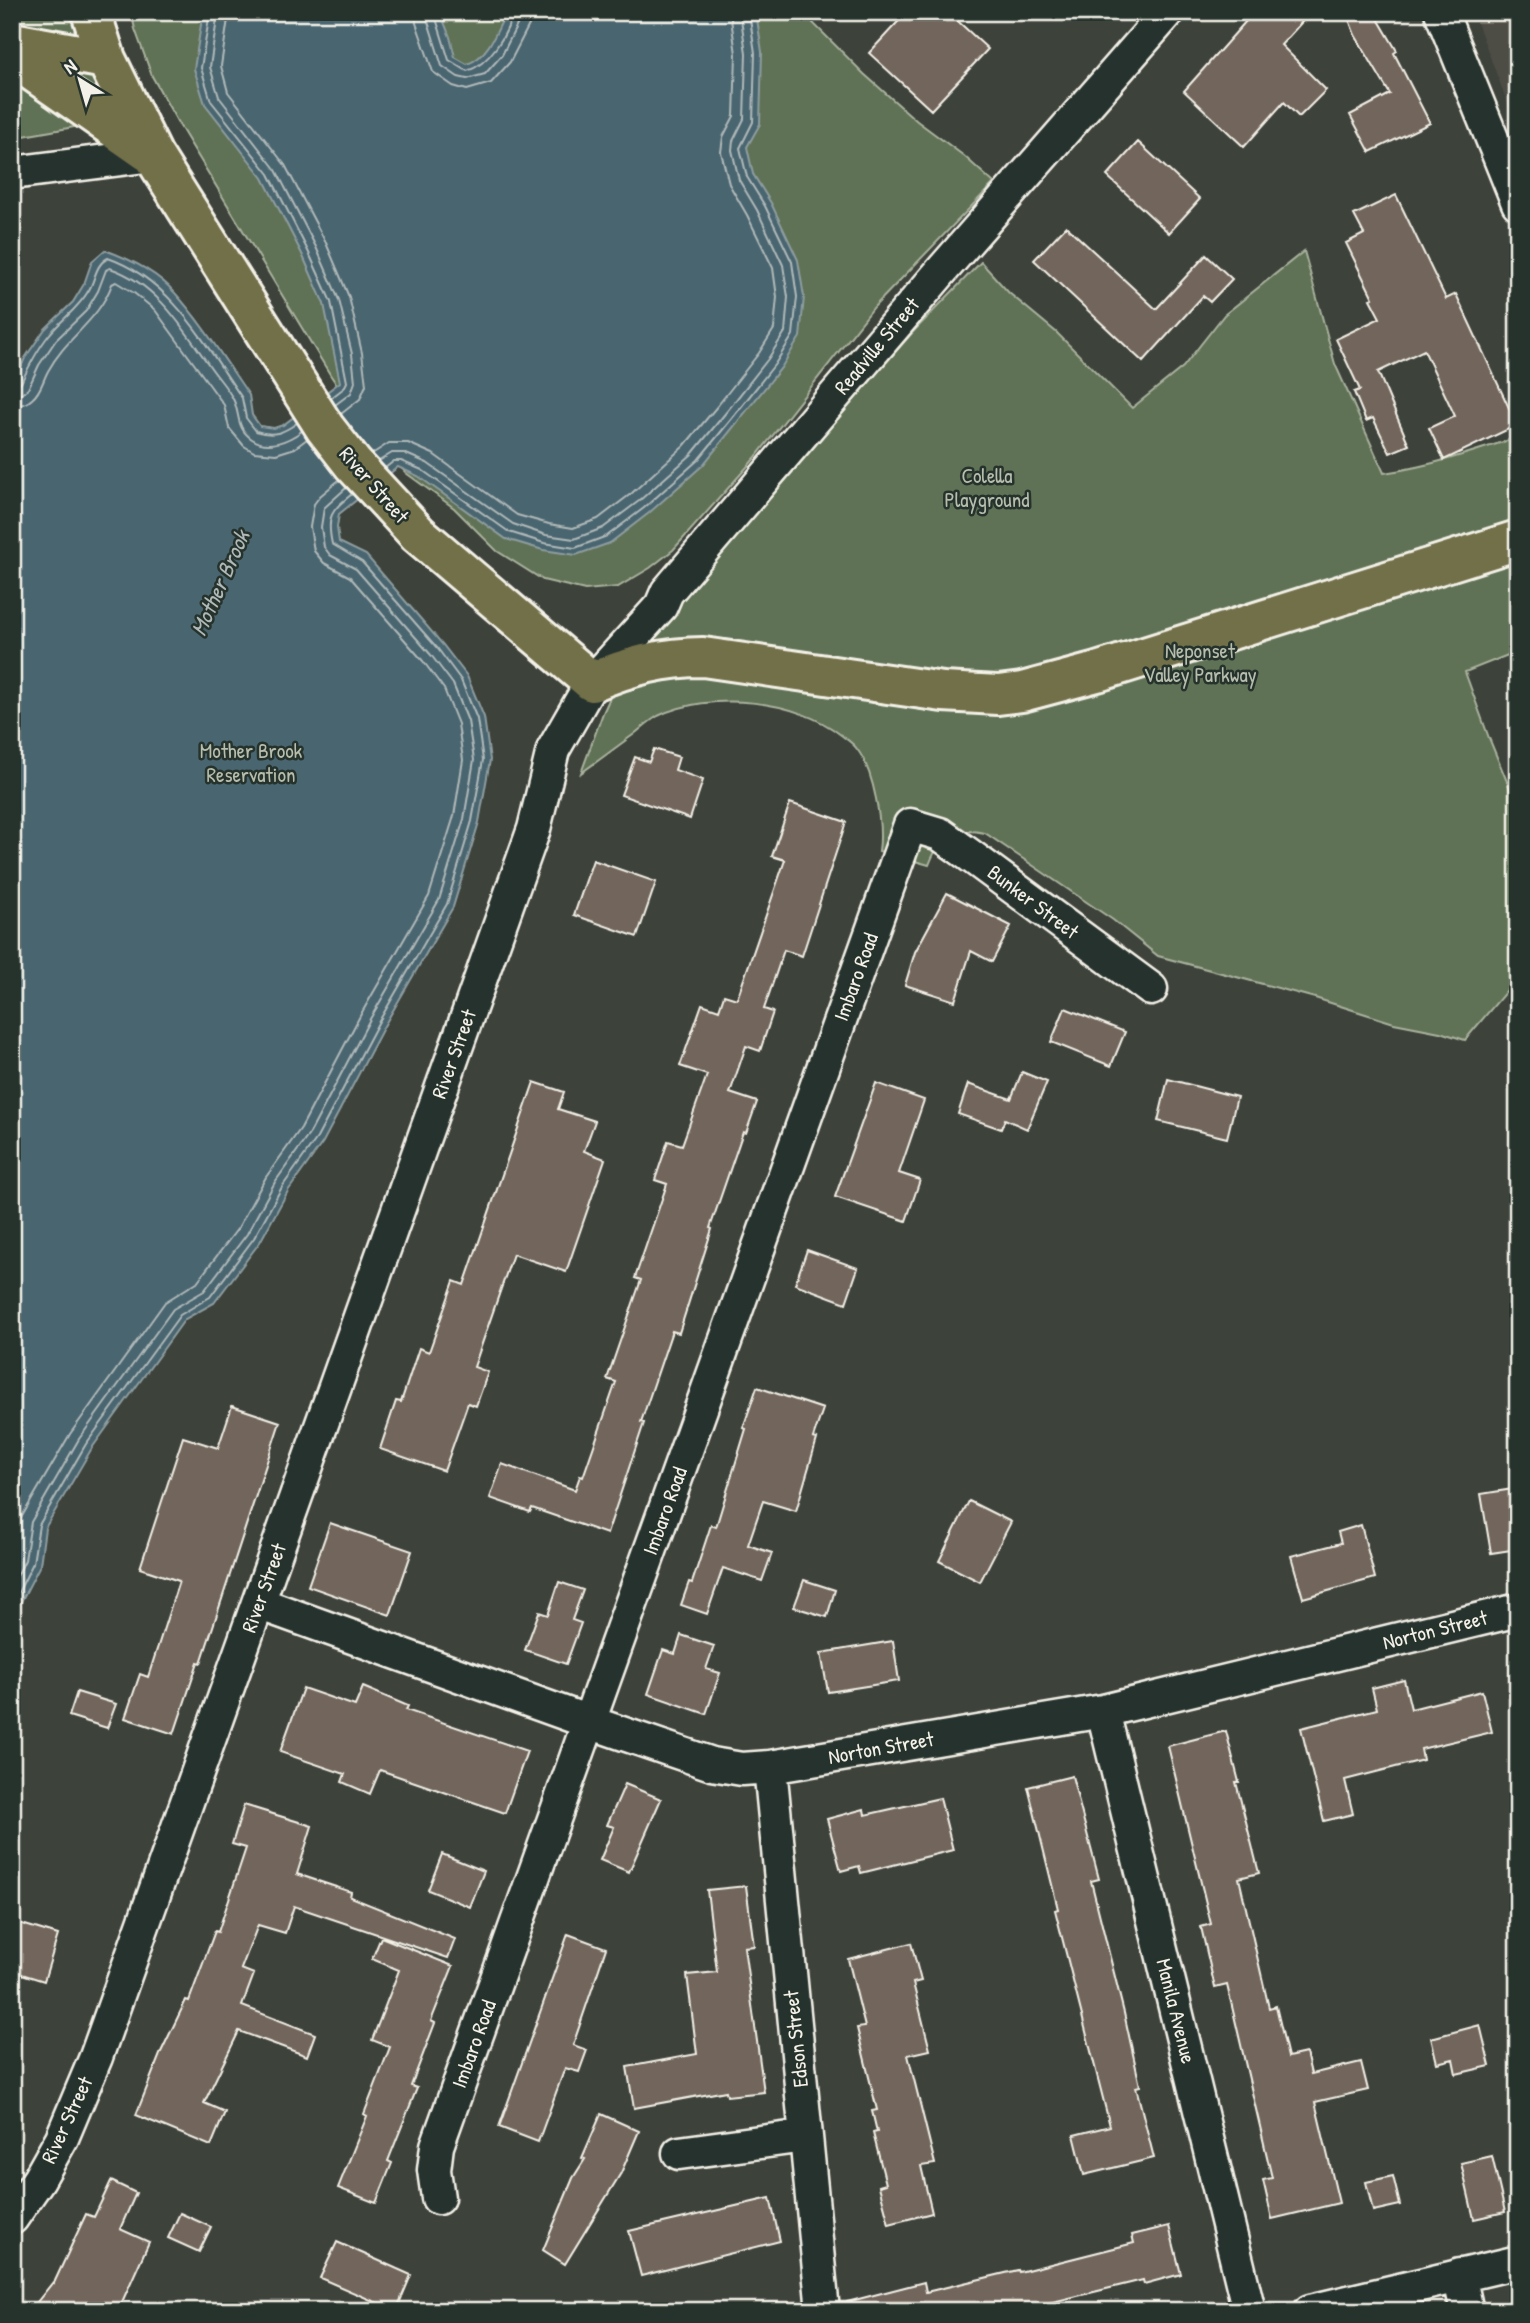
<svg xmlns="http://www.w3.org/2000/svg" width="1530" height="2323" font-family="'Patrick Hand',sans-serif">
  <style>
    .built { fill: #4d4d45 }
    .green { fill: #5f7254; stroke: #aab29e; stroke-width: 2 }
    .water { fill: #4a6570; stroke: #8e9da0; stroke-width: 2 }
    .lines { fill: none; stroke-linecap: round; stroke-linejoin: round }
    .shore { stroke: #b0b9b8; stroke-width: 2 }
    .building { fill: #72665c; stroke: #f4f1e8; stroke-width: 2 }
    .minor-casing { stroke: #f4f1e8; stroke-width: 37 }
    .major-casing { stroke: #f4f1e8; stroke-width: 44 }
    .minor { stroke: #26332d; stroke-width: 32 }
    .major { stroke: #726f4a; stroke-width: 38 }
    .labels { text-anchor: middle; stroke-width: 5; stroke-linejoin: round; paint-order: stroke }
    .street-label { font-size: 21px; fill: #f4f1e8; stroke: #26332d }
    .park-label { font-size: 21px; fill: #b8bead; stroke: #26332d }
    .water-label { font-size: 23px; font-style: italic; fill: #b0b9b8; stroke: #26332d }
  </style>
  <rect width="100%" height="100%" fill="#3d423b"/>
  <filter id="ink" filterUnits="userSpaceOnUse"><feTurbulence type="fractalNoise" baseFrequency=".0143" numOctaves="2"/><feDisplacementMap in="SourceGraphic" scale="14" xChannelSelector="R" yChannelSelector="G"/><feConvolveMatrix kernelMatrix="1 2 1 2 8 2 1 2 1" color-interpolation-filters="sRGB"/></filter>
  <g filter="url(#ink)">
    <path class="built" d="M 1473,12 L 1518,12 L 1518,131 Z"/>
    <path class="green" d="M 12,12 L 85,12 L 114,120 L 12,138 Z
      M 131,12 L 821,12 L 813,23 L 864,74 L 917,121 L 964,156 L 994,183 L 874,307 L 755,458 L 673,550 L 650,568 L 618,587 L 585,590 L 543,580 L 497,551 L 454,508 L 406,473 L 368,431 L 331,376 L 178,123 L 152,76 L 135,29 Z
      M 1304,251 L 1335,364 L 1384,473 C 1431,466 1473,452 1518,437 L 1518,651 L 1465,672 L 1489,738 L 1518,808 L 1518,977 L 1465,1040 L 1440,1032 L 1394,1023 L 1315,998 L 1158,956 L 1113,920 L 985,833 C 954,826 940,836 929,865 L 879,851 C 883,824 874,771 857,749 C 853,743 846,739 841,735 C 796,699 710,691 658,716 C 649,721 641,729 633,735 C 615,748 598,761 581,773 L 603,713 L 623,669 L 810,449 L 912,333 L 981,262 L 1009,293 L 1056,332 L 1132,408 L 1183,367 L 1224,315 Z"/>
    <path class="water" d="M 203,12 L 440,12 L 450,37 L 455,57 L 467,64 C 488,57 497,31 506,12 L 756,12 L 762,52 L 760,124 L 747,147 L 753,174 L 771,203 L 798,260 L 804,297 L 800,337 L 781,368 L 703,465 L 649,513 L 610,543 L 576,555 L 543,550 L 506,539 L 418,476 L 398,467 L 339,514 L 337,527 L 339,542 L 366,555 L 443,645 L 467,676 L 484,717 L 490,760 L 479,822 L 453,907 L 384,1026 L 323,1142 L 288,1191 L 260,1242 L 214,1303 L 185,1319 L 92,1448 L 45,1528 L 40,1565 L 12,1619 L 12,387 L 25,358 L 45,329 L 73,302 L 84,284 L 92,261 L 105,250 C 130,259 157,272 175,293 C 203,324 225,361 249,395 L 252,415 L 260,426 L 274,428 L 283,425 L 340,382 L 324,304 L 302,254 L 263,178 L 205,104 L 194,69 Z"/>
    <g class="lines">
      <path class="shore" d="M 210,12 L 201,68 L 211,101 L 269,174 L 308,251 L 331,302 L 347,382 L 344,388 L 331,398
        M 218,12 L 210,67 L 219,97 L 276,170 L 316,247 L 339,300 L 352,354 L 355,382 L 351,393 L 335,405
        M 229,12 L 221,66 L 228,92 L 285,165 L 326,243 L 349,297 L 362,353 L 366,385 L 360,399 L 341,414
        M 415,12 L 416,23 L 433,72 L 453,86 L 467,90 L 491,83 L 510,62 L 529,25 L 531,12
        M 425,12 L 442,66 L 458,77 L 467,79 L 485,74 L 502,55 L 519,21 L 521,12
        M 434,12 L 449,60 L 467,71 C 488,65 509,34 512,12
        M 12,387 L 21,383 C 29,366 37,350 49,335 C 62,319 78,309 89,290 C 96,278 95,265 108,258 C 172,280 205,345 242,398 L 246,418 L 256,431 C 273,437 283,433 297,423
        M 12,395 L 21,394 L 28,389 L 39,365 L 56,340 L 86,311 L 98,291 L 106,270 L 110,268 C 157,284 182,327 209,365 C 216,376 229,389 234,401 C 240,415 236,428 252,439 C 268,450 288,441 302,431
        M 12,406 C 20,406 27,404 32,399 C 41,392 43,380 48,371 C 66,337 99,321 112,284 L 116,282 L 134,293 L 155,310 L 224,405 L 229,428 L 244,446 L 254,452 L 276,454 L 295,448 L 307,439
        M 372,454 L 389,443 L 408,443 L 433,454 L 517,515 L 549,524 L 573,528 L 598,519 L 632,493 L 684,446 L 719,404 L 759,353 L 774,329 L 777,297 L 773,268 L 747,215 L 729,184 L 721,152 L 723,137 L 734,116 L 736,54 L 730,12
        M 379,461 L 392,453 L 404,453 L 427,463 L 513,524 L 546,535 L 574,539 L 603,528 L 639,501 L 692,454 L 728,410 L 768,359 L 785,332 L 788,297 L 783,265 L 757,210 L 739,180 L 732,150 L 733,141 L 744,119 L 746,53 L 740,12
        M 385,468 L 394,461 L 401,461 L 422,470 L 509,532 L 544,543 L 575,548 L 607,536 L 644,508 L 698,460 L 734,416 L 775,364 L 793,335 L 797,297 L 792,262 L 765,206 L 747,177 L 740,148 L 753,122 L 755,53 L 749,12
        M 12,1562 L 21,1518 L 70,1434 L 165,1302 L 197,1282 L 238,1228 L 266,1177 L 301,1128 L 361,1014 L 429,896 L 454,816 L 463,760 L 458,724 L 444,689 L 423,661 L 350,577 L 324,563 L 314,551 L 310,527 L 314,504 L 320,496 L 339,480
        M 12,1586 L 25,1560 L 31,1522 L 79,1439 L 173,1309 L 204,1291 L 247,1234 L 275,1182 L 310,1133 L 370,1019 L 439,900 L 464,819 L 474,760 L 468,721 L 453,684 L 431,655 L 356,569 L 330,555 L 324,547 L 321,527 L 324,508 L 346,488
        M 12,1605 L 33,1563 L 39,1525 L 86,1444 L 180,1315 L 210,1297 L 254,1238 L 282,1187 L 317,1138 L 378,1023 L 447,904 L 472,821 L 483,760 L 477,719 L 461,680 L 438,649 L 362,562 L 332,544 C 326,516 331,511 352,494"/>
    </g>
    <path class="building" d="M 907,12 L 948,12 L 988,49 L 931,110 L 869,53 Z
      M 1254,12 L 1311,12 L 1281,45 L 1326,90 L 1299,117 L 1284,102 L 1244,147 L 1184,91 Z
      M 1346,12 L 1374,12 L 1397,51 L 1394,53 L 1430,123 L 1370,152 L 1350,115 L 1390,94 L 1355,35 Z
      M 1138,142 L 1200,199 L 1169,233 L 1107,176 Z
      M 1396,195 L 1446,299 L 1456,294 L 1517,425 L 1444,460 L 1429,428 L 1455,416 L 1424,350 L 1378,372 L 1409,445 L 1390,453 L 1373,418 L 1366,421 L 1354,392 L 1360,390 L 1336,339 L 1380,318 L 1370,299 L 1373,298 L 1346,243 L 1364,234 L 1354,215 Z
      M 1066,226 L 1156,309 L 1206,255 L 1232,279 L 1210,302 L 1203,296 L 1143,362 L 1034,260 Z
      M 654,749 L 679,757 L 675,770 L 703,780 L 690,819 L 621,795 L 635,757 L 649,762 Z
      M 790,803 L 846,822 L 802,956 L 784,950 L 764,1009 L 773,1012 L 760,1051 L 746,1046 L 730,1093 L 757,1102 L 746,1133 L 743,1132 L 710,1228 L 712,1229 L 679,1333 L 672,1331 L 641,1422 L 644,1423 L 607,1534 L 532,1508 L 530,1512 L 490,1498 L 502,1464 L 575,1490 L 580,1476 L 583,1477 L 616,1382 L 607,1379 L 641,1280 L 635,1278 L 667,1184 L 655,1180 L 668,1141 L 682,1145 L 707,1075 L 680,1066 L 702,1004 L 719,1010 L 724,995 L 737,999 L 785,860 L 772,856 Z
      M 593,860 L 656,882 L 637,937 L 574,915 Z
      M 947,893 L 1011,926 L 992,962 L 971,951 L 955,1001 L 905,985 L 915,952 Z
      M 1065,1008 L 1125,1032 L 1111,1066 L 1051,1042 Z
      M 1022,1072 L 1047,1082 L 1027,1129 L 1005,1119 L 1001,1129 L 958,1114 L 968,1084 L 1011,1099 Z
      M 1168,1079 L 1237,1097 L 1227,1138 L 1158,1121 Z
      M 534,1082 L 564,1092 L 558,1109 L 595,1121 L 584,1151 L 605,1159 L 566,1272 L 513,1254 L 474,1367 L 488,1372 L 476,1406 L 468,1403 L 444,1471 L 380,1449 L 396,1401 L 401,1402 L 419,1348 L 429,1352 L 454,1281 L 464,1285 Z
      M 876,1083 L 924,1100 L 899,1173 L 920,1180 L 906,1221 L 835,1197 Z
      M 807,1250 L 858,1268 L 846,1303 L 795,1284 Z
      M 757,1387 L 823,1409 L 813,1438 L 817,1439 L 796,1511 L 763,1501 L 748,1545 L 772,1553 L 762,1581 L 723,1568 L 707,1614 L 681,1605 L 689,1582 L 692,1583 L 711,1525 L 716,1527 L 746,1429 L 743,1428 Z
      M 232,1406 L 280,1422 L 201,1663 L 198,1662 L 174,1734 L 125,1718 L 140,1674 L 148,1677 L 179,1581 L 140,1568 L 183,1437 L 218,1448 Z
      M 1513,1489 L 1518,1516 L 1518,1549 L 1491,1553 L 1481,1494 Z
      M 969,1501 L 1011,1522 L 980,1582 L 939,1561 Z
      M 330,1523 L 412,1551 L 390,1615 L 308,1586 Z
      M 1361,1525 L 1375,1578 L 1303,1598 L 1291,1556 L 1341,1543 L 1338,1532 Z
      M 804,1580 L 835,1590 L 827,1617 L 794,1607 Z
      M 559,1582 L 583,1590 L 572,1620 L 581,1623 L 566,1664 L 525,1650 L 539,1612 L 548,1615 Z
      M 681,1635 L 714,1646 L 706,1669 L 720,1673 L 706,1714 L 648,1694 L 663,1650 L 675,1654 Z
      M 893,1641 L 899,1681 L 828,1692 L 821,1653 Z
      M 1404,1680 L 1411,1709 L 1482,1691 L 1492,1732 L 1421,1749 L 1423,1760 L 1345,1780 L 1353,1814 L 1324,1821 L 1301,1728 L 1377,1709 L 1372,1688 Z
      M 363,1687 L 408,1706 L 406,1710 L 527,1751 L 505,1813 L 380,1770 L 370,1794 L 342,1782 L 345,1774 L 280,1752 L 303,1688 L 355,1706 Z
      M 77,1692 L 116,1704 L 107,1728 L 69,1716 Z
      M 1226,1731 L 1239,1782 L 1236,1782 L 1259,1873 L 1239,1878 L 1269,2008 L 1276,2006 L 1288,2057 L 1306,2053 L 1311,2074 L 1361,2062 L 1368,2090 L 1315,2102 L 1339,2203 L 1272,2219 L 1263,2180 L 1272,2178 L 1227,1985 L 1215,1988 L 1201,1927 L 1211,1924 L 1168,1746 Z
      M 1072,1776 L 1099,1879 L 1091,1881 L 1124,2013 L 1140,2086 L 1136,2087 L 1154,2158 L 1084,2175 L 1074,2135 L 1110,2126 L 1055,1910 L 1058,1909 L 1028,1787 Z
      M 625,1784 L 661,1799 L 629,1872 L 600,1860 L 614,1827 L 607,1825 Z
      M 940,1798 L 953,1850 L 861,1873 L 859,1866 L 841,1871 L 827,1819 L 864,1809 L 865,1815 Z
      M 244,1805 L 312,1826 L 297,1874 L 351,1892 L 350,1897 L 455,1939 L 448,1958 L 294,1906 L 285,1933 L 258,1925 L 241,1969 L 254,1974 L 242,2006 L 315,2034 L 307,2056 L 239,2031 L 204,2103 L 225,2112 L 211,2146 L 136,2115 L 161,2052 L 186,2000 L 189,2001 L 215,1931 L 218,1932 L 246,1848 L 232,1844 Z
      M 442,1854 L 484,1871 L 470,1907 L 428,1890 Z
      M 746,1886 L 754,1946 L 744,1947 L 764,2092 L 727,2096 L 726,2091 L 634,2108 L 627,2067 L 697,2054 L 687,1975 L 717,1972 L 707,1890 Z
      M 12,1921 L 58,1935 L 44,1981 L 12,1971 Z
      M 568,1934 L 606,1948 L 573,2045 L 587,2050 L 579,2072 L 565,2068 L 538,2142 L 499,2127 Z
      M 381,1937 L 453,1966 L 431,2021 L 435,2023 L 411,2086 L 417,2088 L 388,2161 L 392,2163 L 376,2203 L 338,2188 L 367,2116 L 364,2114 L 390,2047 L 372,2040 L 399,1970 L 372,1959 Z
      M 911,1943 L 921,1981 L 913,1983 L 930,2050 L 908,2055 L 935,2164 L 921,2166 L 932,2213 L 889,2224 L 879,2186 L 886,2184 L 873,2133 L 877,2132 L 872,2111 L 877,2110 L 857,2028 L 865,2027 L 848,1959 Z
      M 1480,2025 L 1490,2066 L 1456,2074 L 1453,2059 L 1437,2063 L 1431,2038 Z
      M 601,2114 L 639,2131 L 621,2173 L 565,2264 L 543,2250 L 573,2178 L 585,2159 L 582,2158 Z
      M 1492,2156 L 1505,2212 L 1474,2219 L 1461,2163 Z
      M 1393,2176 L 1400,2205 L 1373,2211 L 1366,2182 Z
      M 111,2181 L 136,2193 L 120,2229 L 149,2242 L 118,2311 L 30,2311 L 53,2282 L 54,2283 L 86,2214 L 94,2217 Z
      M 770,2198 L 780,2241 L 641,2276 L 629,2231 Z
      M 180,2213 L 211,2227 L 199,2252 L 168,2238 Z
      M 1169,2226 L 1181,2274 L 1144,2284 L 1143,2280 L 1016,2311 L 848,2311 L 847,2302 L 924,2282 L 926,2292 L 1018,2270 L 1019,2272 L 1134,2243 L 1132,2235 Z
      M 337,2242 L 411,2275 L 396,2311 L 320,2278 Z"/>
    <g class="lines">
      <g class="minor-casing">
        <path id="minor" d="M 1441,12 L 1518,203
          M 12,173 L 153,155
          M 258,1603 L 589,1722 L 712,1764 L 742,1769 L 770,1767 L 1103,1711 L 1518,1610
          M 1103,1711 L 1249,2311
          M 770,1767 L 823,2311
          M 679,2153 L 805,2136
          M 438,2198 L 434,2170 L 437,2146 L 910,825 L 940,834 L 968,854 L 1151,989
          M 12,2218 L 39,2179 L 62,2138 L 96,2057 L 534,829 L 553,750 L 592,682 L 661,606 L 667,592 L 944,268 L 1168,12
          M 1459,2275 L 1467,2311
          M 1310,2311 L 1518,2262"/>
      </g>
      <g class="major-casing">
        <path id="major" d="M 91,12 L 106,59 L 153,155 L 325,428 L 353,464 L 418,534 L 592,682 C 628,666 664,657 703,657 L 943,692 L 998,695 L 1022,692 L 1097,672 L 1518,540
          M 12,42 L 106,59
          M 12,57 L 148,152"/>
      </g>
      <use href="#minor" class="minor"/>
      <use href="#major" class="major"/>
    </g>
  </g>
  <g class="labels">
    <g class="street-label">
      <text transform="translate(877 346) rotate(-50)" y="7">Readville Street</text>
      <text transform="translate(374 485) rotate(49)" y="7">River Street</text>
      <text transform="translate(1033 902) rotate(37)" y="7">Bunker Street</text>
      <text transform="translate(856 977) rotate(-70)" y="7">Imbaro Road</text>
      <text transform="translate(454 1054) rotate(-70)" y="7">River Street</text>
      <text transform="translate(665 1511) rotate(-70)" y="7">Imbaro Road</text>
      <text transform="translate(264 1588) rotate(-70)" y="7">River Street</text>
      <text transform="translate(1435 1630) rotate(-14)" y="7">Norton Street</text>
      <text transform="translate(881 1748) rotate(-10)" y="7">Norton Street</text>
      <text transform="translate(1176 2011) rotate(76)" y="7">Manila Avenue</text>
      <text transform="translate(796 2039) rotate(-96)" y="7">Edson Street</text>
      <text transform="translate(474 2044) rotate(-70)" y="7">Imbaro Road</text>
      <text transform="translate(67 2120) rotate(-65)" y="7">River Street</text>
    </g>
    <g class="park-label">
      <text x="987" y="483">Colella<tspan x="987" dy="24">Playground</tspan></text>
      <text x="1200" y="658">Neponset<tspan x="1200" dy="24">Valley Parkway</tspan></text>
      <text x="251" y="758">Mother Brook<tspan x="251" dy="24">Reservation</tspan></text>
    </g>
    <g class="water-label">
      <text transform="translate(220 583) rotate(-66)" y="8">Mother Brook</text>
    </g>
  </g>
  <rect width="1530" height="2323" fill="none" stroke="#26332d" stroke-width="42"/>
  <rect x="21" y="21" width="1488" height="2281" fill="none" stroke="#f4f1e8" stroke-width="2.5" filter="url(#ink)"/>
  <g transform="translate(80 80) rotate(323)" stroke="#26332d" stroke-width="5" paint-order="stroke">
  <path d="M0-5L12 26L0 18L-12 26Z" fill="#f4f1e8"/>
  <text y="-10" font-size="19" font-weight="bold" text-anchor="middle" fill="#f4f1e8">N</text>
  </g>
</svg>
